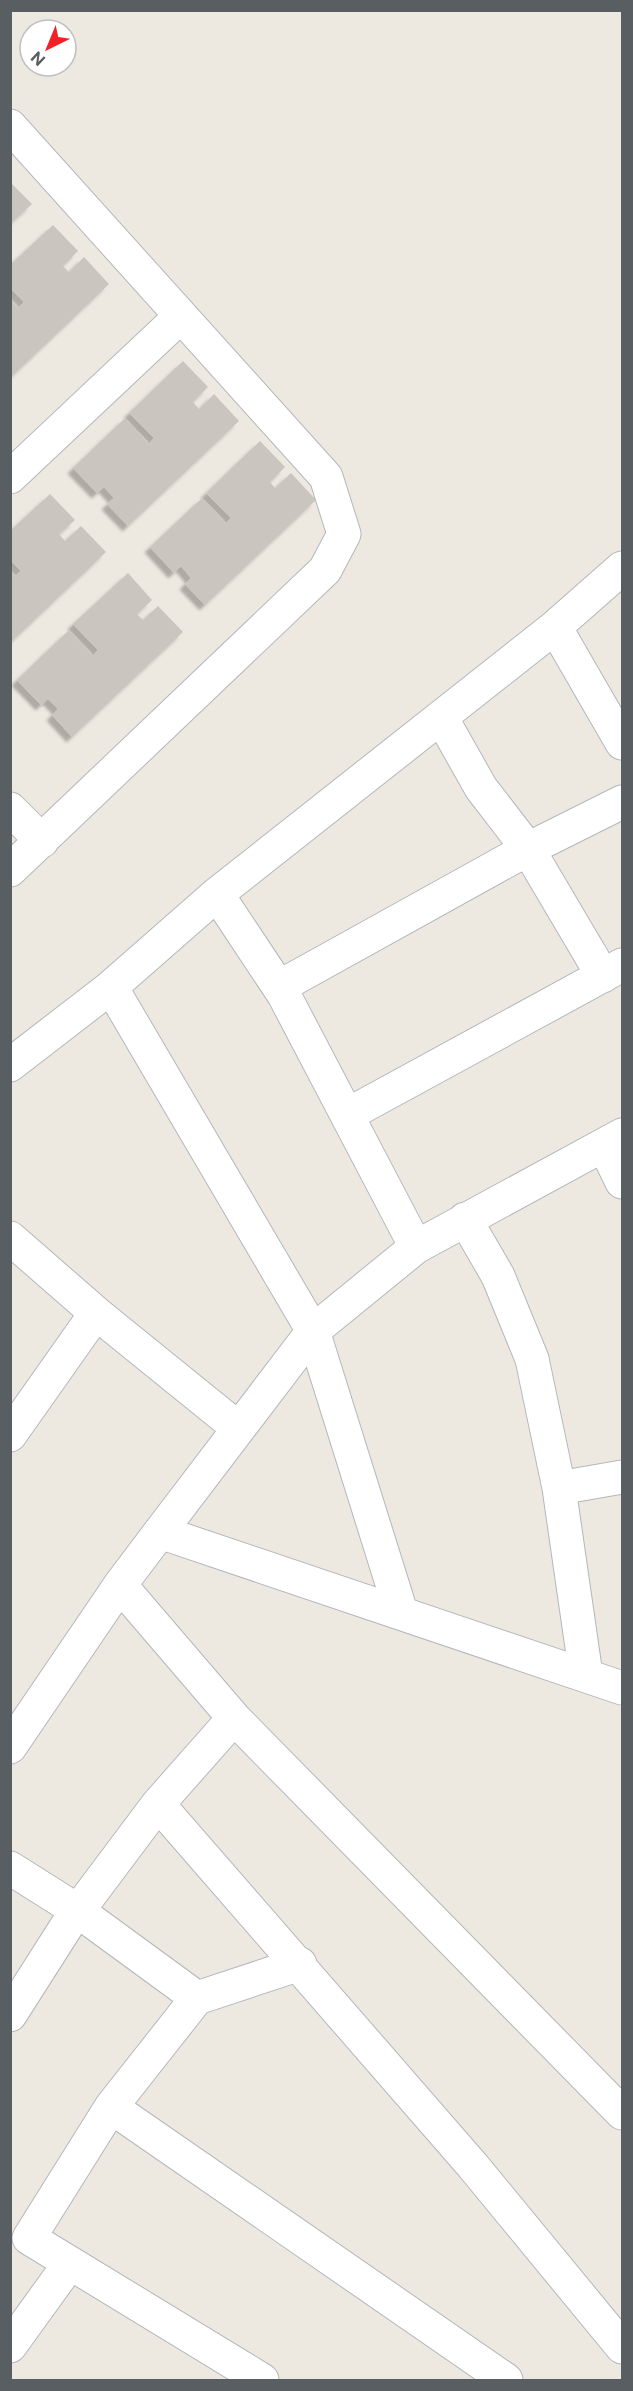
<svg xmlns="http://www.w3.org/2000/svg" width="633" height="2391" font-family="'Public Sans',sans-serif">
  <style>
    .building { fill: #cac5bf; filter: url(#shadow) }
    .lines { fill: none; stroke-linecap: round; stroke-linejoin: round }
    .minor-casing { stroke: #b3b7bc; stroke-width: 35 }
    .minor { stroke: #fff; stroke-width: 33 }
  </style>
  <defs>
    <filter id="shadow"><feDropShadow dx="-5.5" dy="5.5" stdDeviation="1.5" flood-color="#0004"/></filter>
  </defs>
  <rect width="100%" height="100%" fill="#ede9e0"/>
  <path class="building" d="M 10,182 L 32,204 L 10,224 Z
    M 53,225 L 78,251 L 63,266 L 69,272 L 84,257 L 109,284 L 10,378 L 10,299 L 18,308 L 24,302 L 10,288 L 10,265 Z
    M 183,361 L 208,387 L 193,402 L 199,409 L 214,394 L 239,421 L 128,526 L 107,504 L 114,498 L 104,487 L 97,493 L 73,468 L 125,418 L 149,444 L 154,438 L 129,413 Z
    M 260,441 L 285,467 L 270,482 L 275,488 L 291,473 L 316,500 L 205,605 L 185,584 L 191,578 L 181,566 L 174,573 L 150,547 L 202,498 L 226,523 L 231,518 L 206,493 Z
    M 50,494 L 75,520 L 59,534 L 65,541 L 81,526 L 106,552 L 10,643 L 10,571 L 15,576 L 21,571 L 10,560 L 10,531 Z
    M 128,573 L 152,600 L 137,614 L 143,620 L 158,606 L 183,632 L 72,737 L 52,715 L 58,709 L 48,699 L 41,705 L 17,680 L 69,630 L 93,656 L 98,650 L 73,624 Z"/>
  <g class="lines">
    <g class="minor-casing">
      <path id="minor" d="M 10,126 L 326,477 L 344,534 L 325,570 L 10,870
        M 10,477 L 181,316
        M 622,568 L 555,627 L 622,743
        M 555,627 L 217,894 L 111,987 L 313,1331 L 416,1247 L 622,1135
        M 441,717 L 481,788 L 528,849 L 622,802
        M 10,809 L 42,841
        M 217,894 L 284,995 L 416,1247
        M 279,987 L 528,849 L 603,976
        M 10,1065 L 111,987
        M 347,1115 L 622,965
        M 604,1145 L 622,1182
        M 465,1219 L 498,1276 L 532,1359 L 559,1488 L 586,1675
        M 10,1238 L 96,1313 L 238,1428
        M 313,1331 L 401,1612
        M 10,1435 L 96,1313
        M 559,1488 L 622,1477
        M 160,1532 L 313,1331
        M 622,1688 L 160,1532 L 120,1585 L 234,1718 L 622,2113
        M 10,1747 L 120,1585
        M 158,1804 L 473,2166 L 622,2347
        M 10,1868 L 78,1911 L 197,1998 L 111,2107
        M 197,1998 L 300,1964
        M 10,2015 L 68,1924 L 158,1804 L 234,1718
        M 10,2346 L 70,2263
        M 262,2380 L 29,2238 L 111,2107 L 506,2380"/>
    </g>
    <use href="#minor" class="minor"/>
  </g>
  <rect width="633" height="2391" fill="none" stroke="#595e62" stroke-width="24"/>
  <g transform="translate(48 48) rotate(223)"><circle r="28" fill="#ffffff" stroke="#bdbfc0" stroke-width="1.5"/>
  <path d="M0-4.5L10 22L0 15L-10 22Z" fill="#f32027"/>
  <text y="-9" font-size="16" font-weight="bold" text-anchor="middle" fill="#595e62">N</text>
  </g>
</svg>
